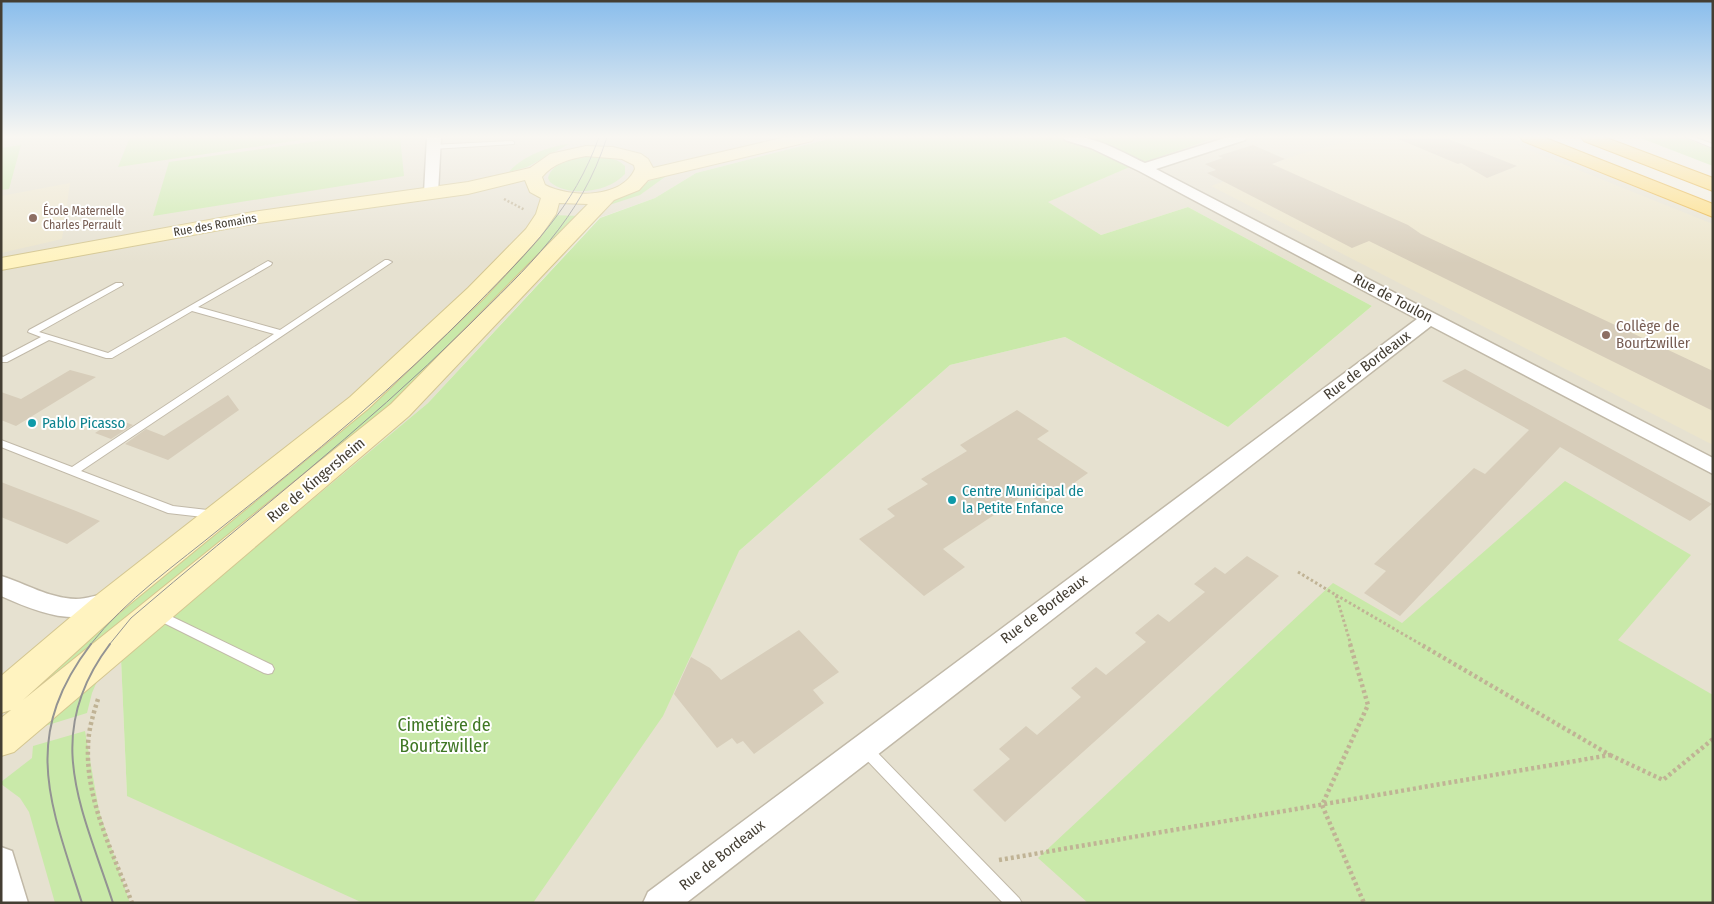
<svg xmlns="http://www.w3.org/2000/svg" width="1714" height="904" font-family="'Fira Sans Condensed',sans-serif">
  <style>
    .residential { fill: #e6e1d0 }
    .education { fill: #ece5cb }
    .green { fill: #c9e9a9 }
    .building { fill: #d7cdba }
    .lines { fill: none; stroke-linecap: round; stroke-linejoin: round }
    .service-casing { stroke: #c1b9a8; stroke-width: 2 }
    .minor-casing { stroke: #c1b9a8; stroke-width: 3 }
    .secondary-casing { stroke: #d4c690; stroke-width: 2 }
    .trunk-casing { stroke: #e4aa2b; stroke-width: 2 }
    .path-far2 { stroke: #c0b395; stroke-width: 2.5; stroke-dasharray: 2 2; stroke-linecap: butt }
    .path-far1 { stroke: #c0b395; stroke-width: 3; stroke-dasharray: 2.5 2.5; stroke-linecap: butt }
    .path { stroke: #c0b395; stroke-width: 4.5; stroke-dasharray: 3 3; stroke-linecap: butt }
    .service { fill: #fff; fill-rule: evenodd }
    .minor { fill: #fff; fill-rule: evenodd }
    .secondary { fill: #fff3c0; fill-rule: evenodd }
    .trunk { fill: #ffdc78; fill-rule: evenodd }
    .tram-far1 { stroke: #939393; stroke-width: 1 }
    .tram { stroke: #939393; stroke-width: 2 }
    .education-dot { fill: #8d6e63; stroke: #fff; stroke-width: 2 }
    .culture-dot { fill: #0f9aa8; stroke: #fff; stroke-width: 2 }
    .labels { text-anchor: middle; stroke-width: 4; stroke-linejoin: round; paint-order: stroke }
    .far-education-label { font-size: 12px; fill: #785e54; stroke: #fff; text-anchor: start }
    .far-street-label { font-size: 12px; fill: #443e33; stroke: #fff }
    .street-label { font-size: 15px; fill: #443e33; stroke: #fff }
    .education-label { font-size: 15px; fill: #785e54; stroke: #fff; text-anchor: start }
    .culture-label { font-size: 15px; fill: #0d838f; stroke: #fff; text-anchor: start }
    .near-park-label { font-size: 18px; fill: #3f7724; stroke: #fff }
  </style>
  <rect width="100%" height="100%" fill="#f2eee2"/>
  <path class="residential" d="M 1,137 L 836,137 L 696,173 L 655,198 L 599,218 L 428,403 L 121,659 L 127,796 L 739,551 L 950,365 L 1065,337 L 1228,427 L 1372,306 L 1188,207 L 1101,235 L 1047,202 L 1132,165 L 1219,137 L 1511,137 L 1713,218 L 1713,903 L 1,903 Z"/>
  <path class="education" d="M 1365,137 L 1496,137 L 1713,224 L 1713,445 L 1211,186 L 1300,154 Z
    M 70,183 L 62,239 L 1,253 L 1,196 Z"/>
  <path class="green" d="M 130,137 L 321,137 L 118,167 Z
    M 345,137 L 400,137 L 404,176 L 153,216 L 169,162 Z
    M 836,137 L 1219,137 L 1132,166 L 1048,202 L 1101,235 L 1188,207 L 1372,306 L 1228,427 L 1065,337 L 950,365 L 739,551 L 663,716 L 533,903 L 363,903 L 127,796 L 121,659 L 428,403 L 600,218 L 655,198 L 696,173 Z
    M 1638,137 L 1682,137 L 1713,149 L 1713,166 Z
    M 569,144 L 527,167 L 509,172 C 522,156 550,146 569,144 Z
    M 21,145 L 9,189 L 1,190 L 1,148 Z
    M 592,156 C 604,157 616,157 625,166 L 625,174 C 609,192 569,198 550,182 L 548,178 C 553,160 577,158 592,156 Z
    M 669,174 L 640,195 L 597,209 L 647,182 Z
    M 551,215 L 580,216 L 391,405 L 16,709 L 11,707 L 68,655 L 351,414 Z
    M 1565,481 L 1691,555 L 1618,640 L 1713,695 L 1713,903 L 1088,903 L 1038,858 L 1333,583 L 1402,623 Z
    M 107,658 L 92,693 L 87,713 L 35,729 Z
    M 85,731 L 99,811 L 130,903 L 55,903 L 29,812 L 20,798 L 1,784 L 1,782 L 32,758 L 33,746 Z"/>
  <path class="building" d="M 1391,136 L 1441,136 L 1517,166 L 1487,178 L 1461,163 L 1458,164 Z
    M 1253,145 L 1285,159 L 1272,164 L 1408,225 L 1421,234 L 1713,371 L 1713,411 L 1369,241 L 1352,248 L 1207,173 L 1216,170 L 1205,164 L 1223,158 L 1218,156 Z
    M 1465,369 L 1549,415 L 1712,504 L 1690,521 L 1560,447 L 1400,616 L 1364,593 L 1386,571 L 1374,564 L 1474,468 L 1485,474 L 1529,430 L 1442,381 Z
    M 70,370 L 96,377 L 16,426 L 1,420 L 1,392 L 21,399 Z
    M 228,395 L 239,410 L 168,460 L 125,444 L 146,429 L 164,436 Z
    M 1017,410 L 1049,431 L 1037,439 L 1088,473 L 1043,505 L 1027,493 L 943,549 L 965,567 L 924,596 L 859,539 L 895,516 L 887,509 L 928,484 L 921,479 L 967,451 L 960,445 Z
    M 117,419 L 133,425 L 111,439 L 95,433 Z
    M 1,482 L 76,511 L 100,521 L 67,544 L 1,517 Z
    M 1247,556 L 1279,576 L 1005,822 L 973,790 L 1010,759 L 999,749 L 1013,737 L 1026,726 L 1037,735 L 1081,697 L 1071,688 L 1096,667 L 1106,675 L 1146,642 L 1135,633 L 1158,614 L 1169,622 L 1205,592 L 1194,584 L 1215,567 L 1225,574 Z
    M 799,630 L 839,672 L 813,690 L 824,703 L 754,754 L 743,741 L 737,744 L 732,738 L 717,748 L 674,694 L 691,657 L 710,668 L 721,680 Z"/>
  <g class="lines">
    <g class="service-casing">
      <path id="service" d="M 1686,137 L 1694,137 L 1713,144 L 1713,148 Z
        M 512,141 L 514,142 L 514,144 L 432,149 L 429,147 L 432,145 Z
        M 385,260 L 388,260 L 392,262 L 81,471 L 173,506 L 216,511 L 217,514 L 216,517 L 212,518 L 168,513 L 1,447 L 1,440 L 72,467 L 274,334 L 192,311 L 112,358 L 106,358 L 49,340 L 7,362 L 1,362 L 1,356 L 3,357 L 41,337 L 28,332 L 29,330 L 116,283 L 122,283 L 123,285 L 39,332 L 108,353 L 268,261 L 272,263 L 271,265 L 198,307 L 280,330 Z
        M 156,609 L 272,665 L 274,669 L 272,673 L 268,674 L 264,673 L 152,617 L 150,614 L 152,611 Z
        M 865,743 L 870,745 L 1019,898 L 1022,903 L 1003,903 L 860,753 L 858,749 L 860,745 Z"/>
    </g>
    <g class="minor-casing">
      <path id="minor" d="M 427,137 L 441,137 L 438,193 L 431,197 L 424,193 Z
        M 1063,137 C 1092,133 1119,151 1145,163 L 1228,137 L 1246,137 L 1245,140 L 1156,169 L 1713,458 L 1713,474 L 1431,326 L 686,903 L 643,903 L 648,892 L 1417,319 L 1139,171 L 1091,148 L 1065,140 Z
        M 1,576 C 27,584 48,598 76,599 C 91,599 103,591 118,596 L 121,603 L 118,610 C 71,625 44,615 1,596 Z
        M 1,847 L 12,851 L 28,903 L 1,903 Z"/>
    </g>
    <g class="secondary-casing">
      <path id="secondary" d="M 786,137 L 815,137 L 812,141 L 648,180 L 639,190 L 614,200 L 409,416 L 14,752 L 1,756 L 1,718 L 11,710 L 1,713 L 1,676 L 98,594 L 350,397 L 468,288 L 526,229 L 536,214 L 541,198 L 530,192 L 525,180 L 468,194 L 253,224 L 1,270 L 1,258 L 253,212 L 468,182 L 530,168 L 550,154 L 586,146 L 613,147 L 641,154 L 648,159 L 653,168 ZM 586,156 L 622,159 L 634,165 L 635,169 C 622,199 570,198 545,185 L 542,177 C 553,163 570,159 586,156 ZM 559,203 L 588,204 L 391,404 L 23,700 L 120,612 L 368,409 L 484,298 L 540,237 L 556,214 Z"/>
    </g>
    <g class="trunk-casing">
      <path id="trunk" d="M 1520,137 L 1543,137 L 1713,204 L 1713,217 L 1523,141 Z
        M 1581,137 L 1604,137 L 1713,178 L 1713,191 L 1584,141 Z"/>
    </g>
    <path class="path-far2" d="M 1038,137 L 1052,139
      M 504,199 L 525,210"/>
    <path class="path-far1" d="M 1298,572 L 1336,595 L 1351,645
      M 1336,595 L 1422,645"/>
    <path class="path" d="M 1350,644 L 1368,705 L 1322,805 L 1364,903
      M 98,699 C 93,715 88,731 88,748 C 86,801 114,855 132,903
      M 1610,755 L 1663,780 L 1713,739
      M 999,860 L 1610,755 L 1420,644"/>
    <use href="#service" class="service"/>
    <use href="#minor" class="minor"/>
    <use href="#secondary" class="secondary"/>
    <use href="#trunk" class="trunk"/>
    <path class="tram-far1" d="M 90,645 C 126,599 177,564 222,527 C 312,456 398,385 478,303 C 529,251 574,208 599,137
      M 109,645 L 131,618 C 244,521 362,431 468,326 C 527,267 581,220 607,137"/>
    <path class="tram" d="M 110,644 C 41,735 82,808 113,903
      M 82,903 C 50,803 20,737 91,644"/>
  </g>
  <linearGradient id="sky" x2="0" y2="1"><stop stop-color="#89bdec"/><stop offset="0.52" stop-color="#f9f7f2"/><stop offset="1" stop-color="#f9f7f2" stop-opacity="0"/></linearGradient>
  <rect width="1714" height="263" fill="url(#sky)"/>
  <g class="education-dot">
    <circle cx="33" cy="218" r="5"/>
    <circle cx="1606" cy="335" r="5"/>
  </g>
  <g class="culture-dot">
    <circle cx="32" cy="423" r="5"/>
    <circle cx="952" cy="500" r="5"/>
  </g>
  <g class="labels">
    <g class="far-education-label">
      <text x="43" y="215">École Maternelle<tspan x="43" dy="14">Charles Perrault</tspan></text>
    </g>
    <g class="far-street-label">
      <text transform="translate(215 225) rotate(-10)" y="4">Rue des Romains</text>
    </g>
    <g class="street-label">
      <text transform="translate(1393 298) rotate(28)" y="5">Rue de Toulon</text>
      <text transform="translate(1367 365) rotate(-37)" y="5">Rue de Bordeaux</text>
      <text transform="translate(316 480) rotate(-40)" y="5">Rue de Kingersheim</text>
      <text transform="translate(1044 609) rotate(-37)" y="5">Rue de Bordeaux</text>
      <text transform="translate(722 855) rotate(-38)" y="5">Rue de Bordeaux</text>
    </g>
    <g class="education-label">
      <text x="1616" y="331">Collège de<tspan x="1616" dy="17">Bourtzwiller</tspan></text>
    </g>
    <g class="culture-label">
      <text x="42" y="428">Pablo Picasso</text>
      <text x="962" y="496">Centre Municipal de<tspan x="962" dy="17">la Petite Enfance</tspan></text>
    </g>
    <g class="near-park-label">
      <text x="444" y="731">Cimetière de<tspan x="444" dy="21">Bourtzwiller</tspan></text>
    </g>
  </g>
  <rect width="1714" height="904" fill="none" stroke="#443e33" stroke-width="5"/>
</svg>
